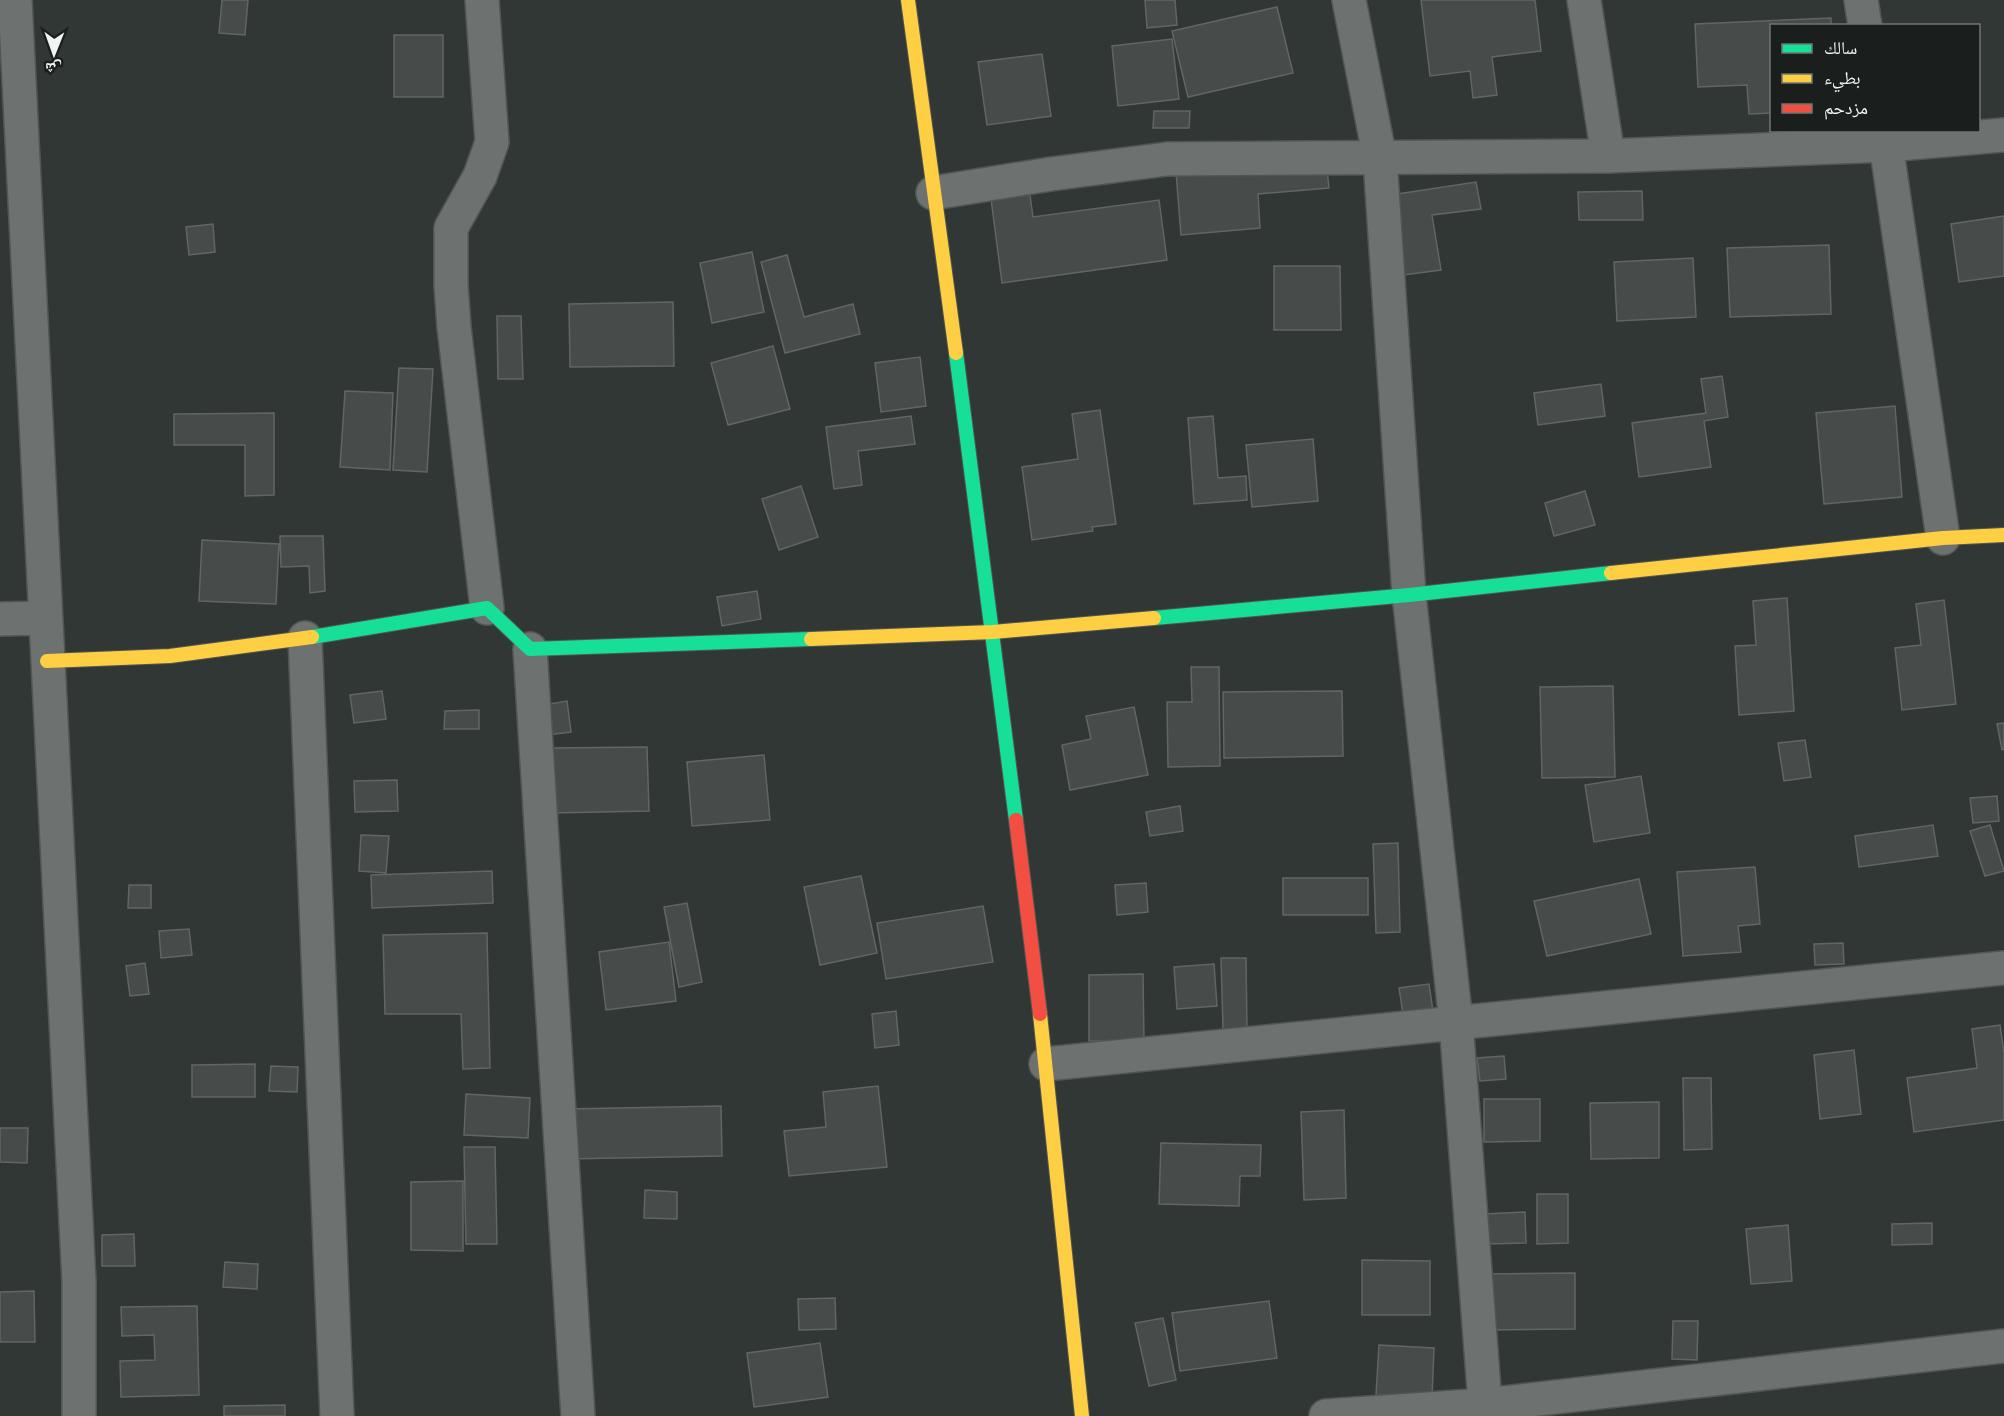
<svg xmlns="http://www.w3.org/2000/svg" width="2004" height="1416" font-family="Commissioner,'Noto Naskh Arabic',sans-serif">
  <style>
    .building { fill: #474b49; stroke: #616664; stroke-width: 1.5 }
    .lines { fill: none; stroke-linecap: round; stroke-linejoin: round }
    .street-casing { stroke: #515653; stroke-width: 36 }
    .fast-casing { stroke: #515653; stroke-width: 16 }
    .slow-casing { stroke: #515653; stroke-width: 16 }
    .jam-casing { stroke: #515653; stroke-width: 16 }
    .street { stroke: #6d7270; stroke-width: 33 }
    .fast { stroke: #16e098; stroke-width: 14 }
    .slow { stroke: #ffcf43; stroke-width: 14 }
    .jam { stroke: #f24e42; stroke-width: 14 }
  </style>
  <rect width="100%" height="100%" fill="#313734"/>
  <path class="building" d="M 222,0 L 248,0 L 245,35 L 219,33 Z
    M 1145,0 L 1175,0 L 1177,25 L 1147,28 Z
    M 1421,0 L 1535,0 L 1541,51 L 1492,57 L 1497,95 L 1473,98 L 1470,71 L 1430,76 Z
    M 1277,7 L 1293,73 L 1188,97 L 1172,31 Z
    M 1831,18 L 1831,26 L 1772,26 L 1772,113 L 1749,114 L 1747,85 L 1698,87 L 1695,24 Z
    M 394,35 L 443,35 L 443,97 L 394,97 Z
    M 1172,39 L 1179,99 L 1118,106 L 1112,46 Z
    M 1042,54 L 1051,116 L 987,125 L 978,62 Z
    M 1154,111 L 1190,111 L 1189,128 L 1153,128 Z
    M 1326,160 L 1329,188 L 1258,194 L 1260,228 L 1181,235 L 1176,172 Z
    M 1476,182 L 1481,209 L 1432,215 L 1441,270 L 1403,275 L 1391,195 Z
    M 1642,191 L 1643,220 L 1579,220 L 1578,192 Z
    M 1030,195 L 1033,217 L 1159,200 L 1167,260 L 1002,283 L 991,199 Z
    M 2004,216 L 2004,276 L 1959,282 L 1951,224 Z
    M 213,224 L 215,252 L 189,255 L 186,227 Z
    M 1829,245 L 1831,314 L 1730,317 L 1727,248 Z
    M 752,252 L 764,312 L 712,323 L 700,263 Z
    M 787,255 L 804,317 L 853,304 L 860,334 L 785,353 L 761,262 Z
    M 1693,258 L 1696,317 L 1617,321 L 1614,262 Z
    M 1274,266 L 1340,266 L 1341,330 L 1274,330 Z
    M 673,302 L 674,366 L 570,367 L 569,304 Z
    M 497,316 L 521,316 L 523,379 L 498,379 Z
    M 773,346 L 790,409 L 728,425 L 711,363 Z
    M 920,357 L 926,406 L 881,412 L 875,363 Z
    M 399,368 L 433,369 L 427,472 L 393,470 Z
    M 1722,376 L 1728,417 L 1704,421 L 1711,467 L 1639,477 L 1632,423 L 1706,413 L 1701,379 Z
    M 1601,384 L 1605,416 L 1538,425 L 1534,393 Z
    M 345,391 L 393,393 L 390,470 L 340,467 Z
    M 1895,406 L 1902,497 L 1824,504 L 1816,413 Z
    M 1100,410 L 1116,524 L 1092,527 L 1093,531 L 1032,540 L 1022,467 L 1078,459 L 1072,414 Z
    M 274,413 L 274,495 L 245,496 L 245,445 L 174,445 L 174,414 Z
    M 911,416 L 915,444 L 858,451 L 862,485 L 834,489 L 826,427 Z
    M 1213,416 L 1218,478 L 1246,476 L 1247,500 L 1194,504 L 1188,418 Z
    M 1313,439 L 1318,501 L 1252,507 L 1246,445 Z
    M 801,486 L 818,537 L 779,550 L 762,499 Z
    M 1585,491 L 1595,525 L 1554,536 L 1545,503 Z
    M 280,536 L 323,536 L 325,591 L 310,593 L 309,566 L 281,567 Z
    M 202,540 L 279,544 L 276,604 L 199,601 Z
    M 757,591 L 761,619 L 722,626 L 717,597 Z
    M 1787,598 L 1794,711 L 1739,715 L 1735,646 L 1756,645 L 1753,601 Z
    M 1944,600 L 1956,704 L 1902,710 L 1895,648 L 1921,645 L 1916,604 Z
    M 1191,667 L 1219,667 L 1220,766 L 1168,767 L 1167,702 L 1192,702 Z
    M 1613,686 L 1615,777 L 1542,778 L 1540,687 Z
    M 382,691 L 386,719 L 354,723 L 350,695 Z
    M 1342,691 L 1343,756 L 1224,758 L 1223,692 Z
    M 567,701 L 571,732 L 547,735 L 543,705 Z
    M 1134,707 L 1148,775 L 1070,790 L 1062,745 L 1091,739 L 1086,716 Z
    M 479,710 L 479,729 L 444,729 L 445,711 Z
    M 2004,723 L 2004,749 L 2002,750 L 1997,724 Z
    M 1805,740 L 1811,777 L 1784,781 L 1778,743 Z
    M 647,747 L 649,811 L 552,813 L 551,748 Z
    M 764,755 L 770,820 L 692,826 L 687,762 Z
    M 1641,776 L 1650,833 L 1594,842 L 1585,785 Z
    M 397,780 L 398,811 L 355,812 L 354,781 Z
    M 1997,796 L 1999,821 L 1973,823 L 1970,798 Z
    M 1180,806 L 1183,831 L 1150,836 L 1146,812 Z
    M 1933,825 L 1938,856 L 1859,867 L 1855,836 Z
    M 1990,825 L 2004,871 L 1985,876 L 1970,831 Z
    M 361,835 L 389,836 L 386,873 L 359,871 Z
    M 1398,843 L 1400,932 L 1376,933 L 1373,844 Z
    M 1755,867 L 1760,924 L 1738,926 L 1741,952 L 1683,956 L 1677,872 Z
    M 492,871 L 493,903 L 372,908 L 371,875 Z
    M 861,876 L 877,953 L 820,965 L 804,887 Z
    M 1283,878 L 1368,878 L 1368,915 L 1283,915 Z
    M 1639,879 L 1651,934 L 1547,956 L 1534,901 Z
    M 1146,883 L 1148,912 L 1117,915 L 1115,885 Z
    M 129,885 L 151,885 L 151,908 L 128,908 Z
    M 687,903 L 702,982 L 679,987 L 664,907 Z
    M 983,906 L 993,962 L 886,979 L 877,923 Z
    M 189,929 L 192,955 L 161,958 L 159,931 Z
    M 487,933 L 490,1068 L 463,1069 L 461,1014 L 385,1014 L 383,935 Z
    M 669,942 L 676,1001 L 606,1010 L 599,952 Z
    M 1843,943 L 1844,964 L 1815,965 L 1814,944 Z
    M 1221,958 L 1246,958 L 1247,1029 L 1223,1029 Z
    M 145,963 L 149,994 L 130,996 L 126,966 Z
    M 1214,964 L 1217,1006 L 1177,1009 L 1174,967 Z
    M 1143,974 L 1144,1041 L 1089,1041 L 1089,975 Z
    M 1429,984 L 1433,1011 L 1403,1014 L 1399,988 Z
    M 896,1011 L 899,1045 L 875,1048 L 872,1014 Z
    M 2000,1025 L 2004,1053 L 2004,1120 L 1914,1132 L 1907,1078 L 1977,1068 L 1972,1029 Z
    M 1854,1050 L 1861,1114 L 1820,1119 L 1814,1055 Z
    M 1504,1056 L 1506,1079 L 1480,1081 L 1477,1058 Z
    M 255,1064 L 255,1097 L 192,1097 L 192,1065 Z
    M 271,1066 L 298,1067 L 297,1092 L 269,1091 Z
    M 1683,1078 L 1711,1078 L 1712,1149 L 1684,1150 Z
    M 878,1086 L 887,1167 L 789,1176 L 784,1131 L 826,1127 L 823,1092 Z
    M 466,1094 L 530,1098 L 528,1138 L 464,1135 Z
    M 1484,1099 L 1540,1099 L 1540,1141 L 1484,1142 Z
    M 1659,1102 L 1659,1158 L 1591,1159 L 1590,1103 Z
    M 721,1106 L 722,1156 L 567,1159 L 565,1109 Z
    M 1344,1110 L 1346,1198 L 1304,1200 L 1301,1112 Z
    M 0,1128 L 28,1128 L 27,1163 L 0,1162 Z
    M 1161,1143 L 1261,1145 L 1260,1176 L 1240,1176 L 1239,1206 L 1159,1204 Z
    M 464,1147 L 495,1147 L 497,1244 L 466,1244 Z
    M 463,1181 L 463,1251 L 411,1250 L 411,1182 Z
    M 645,1190 L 677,1192 L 677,1219 L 644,1218 Z
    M 1537,1194 L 1568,1194 L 1568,1243 L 1537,1244 Z
    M 1525,1212 L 1526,1243 L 1485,1244 L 1484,1214 Z
    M 1932,1223 L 1932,1244 L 1892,1245 L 1892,1224 Z
    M 1788,1225 L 1792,1281 L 1751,1284 L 1746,1229 Z
    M 134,1234 L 135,1266 L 102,1266 L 102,1235 Z
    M 1362,1260 L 1430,1261 L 1430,1315 L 1362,1315 Z
    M 225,1262 L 258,1264 L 257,1289 L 223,1287 Z
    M 1575,1273 L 1575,1329 L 1487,1330 L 1487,1274 Z
    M 34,1291 L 35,1342 L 0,1342 L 0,1292 Z
    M 835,1298 L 836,1329 L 799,1330 L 798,1299 Z
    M 1269,1301 L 1277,1358 L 1180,1371 L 1172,1313 Z
    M 197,1306 L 199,1395 L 121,1397 L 120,1361 L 155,1360 L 154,1335 L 122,1336 L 121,1307 Z
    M 1163,1318 L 1176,1380 L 1149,1386 L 1135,1323 Z
    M 1673,1321 L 1698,1321 L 1697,1360 L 1672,1359 Z
    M 820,1343 L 828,1397 L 754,1407 L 747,1353 Z
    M 1379,1345 L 1434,1348 L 1432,1398 L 1376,1395 Z
    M 285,1405 L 285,1416 L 224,1416 L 224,1406 Z"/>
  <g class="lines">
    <g class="street-casing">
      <path id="street" d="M 15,0 L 79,1282 L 79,1416
        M 482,0 L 492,142 L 480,176 L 451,228 L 451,285 L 454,327 L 487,608
        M 1349,0 L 1380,159 L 1409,595 L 1456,1022 L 1486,1416
        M 1584,0 L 1608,156
        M 1861,0 L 1865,26
        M 1884,130 L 1943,538
        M 933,193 L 1051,174 L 1167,159 L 1608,156 L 1887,145 L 2004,135
        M 0,619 L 45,618
        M 305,638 L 337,1416
        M 530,649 L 578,1416
        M 1046,1064 L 2004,968
        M 1326,1416 L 1486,1405 L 2004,1346"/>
    </g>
    <g class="fast-casing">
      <path id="fast" d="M 956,353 L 1016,820
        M 1154,618 L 1409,595 L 1611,573
        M 312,637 L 487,608 L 530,649 L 811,639"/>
    </g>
    <g class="slow-casing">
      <path id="slow" d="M 908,0 L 956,353
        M 1611,573 L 1943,538 L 2004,535
        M 811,639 L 993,632 L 1154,618
        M 47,661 L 170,656 L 312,637
        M 1040,1014 L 1082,1416"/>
    </g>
    <g class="jam-casing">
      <path id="jam" d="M 1016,820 L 1040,1014"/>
    </g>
    <use href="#street" class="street"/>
    <use href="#fast" class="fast"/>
    <use href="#slow" class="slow"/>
    <use href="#jam" class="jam"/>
  </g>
  <rect x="1770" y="24" width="210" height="108" fill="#1a1f1d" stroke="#6f7572" stroke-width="1.5"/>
  <rect x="1782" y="44" width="30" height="9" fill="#16e098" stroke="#6f7572" stroke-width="1.5"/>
  <text x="1824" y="54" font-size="18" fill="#eff6f2">سالك</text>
  <rect x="1782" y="74" width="30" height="9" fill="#ffcf43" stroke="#6f7572" stroke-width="1.5"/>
  <text x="1824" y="84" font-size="18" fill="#eff6f2">بطيء</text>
  <rect x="1782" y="104" width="30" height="9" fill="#f24e42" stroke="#6f7572" stroke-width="1.5"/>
  <text x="1824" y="114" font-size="18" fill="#eff6f2">مزدحم</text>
  <g transform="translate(54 54) rotate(181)" stroke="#1a1f1d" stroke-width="4.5" paint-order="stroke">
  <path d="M0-4.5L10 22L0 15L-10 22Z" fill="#eff6f2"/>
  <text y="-9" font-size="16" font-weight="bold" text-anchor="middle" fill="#eff6f2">ش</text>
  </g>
</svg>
